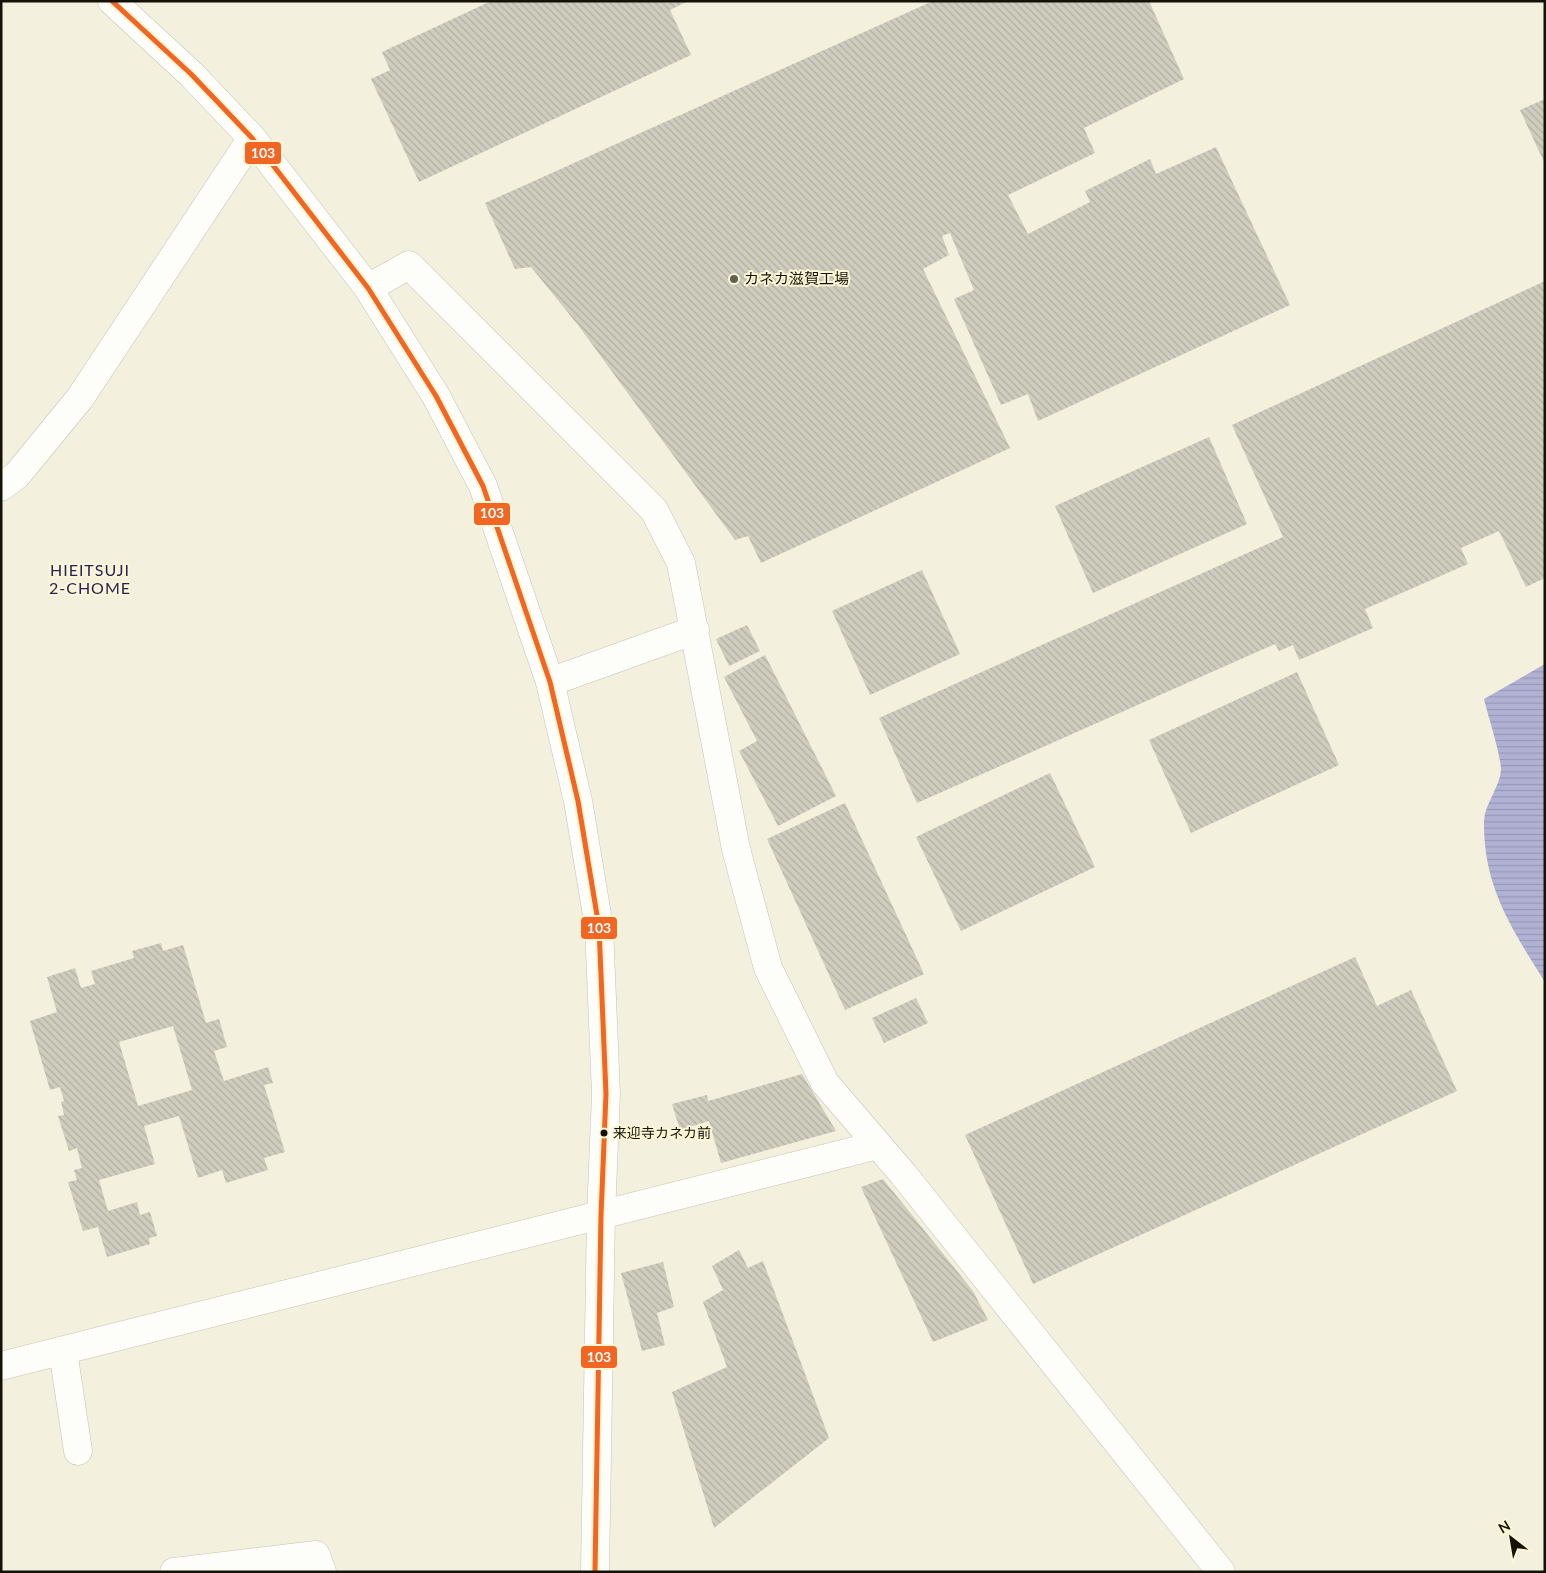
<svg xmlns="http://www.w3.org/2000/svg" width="1546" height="1573" font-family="Lato,'Noto Sans JP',sans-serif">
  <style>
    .water { fill: url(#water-rules) }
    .building { fill: url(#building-back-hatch); fill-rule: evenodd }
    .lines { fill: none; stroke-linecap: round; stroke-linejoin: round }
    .street-casing { stroke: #c6c3b5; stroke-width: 29 }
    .secondary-casing { stroke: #c6c3b5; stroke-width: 29 }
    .street { stroke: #fdfdfa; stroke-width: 28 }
    .secondary { stroke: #fdfdfa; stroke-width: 28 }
    .bus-1-casing { stroke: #fbf6d5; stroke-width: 9 }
    .bus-1 { stroke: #f26522; stroke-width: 5 }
    .poi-dot { fill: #626051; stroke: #fbf6d5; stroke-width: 2 }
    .bus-dot { fill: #141206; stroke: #fbf6d5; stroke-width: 2 }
    .labels { text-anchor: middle; stroke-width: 4; stroke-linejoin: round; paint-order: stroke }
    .bus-label { font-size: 14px; fill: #141206; stroke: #fbf6d5; text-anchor: start }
    .poi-label { font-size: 15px; fill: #141206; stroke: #fbf6d5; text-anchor: start }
    .neighbourhood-label { font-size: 16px; letter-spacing: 1px; fill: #27205a; stroke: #fbf6d5 }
    .line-badge { stroke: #fbf6d5; stroke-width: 2 }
    .badge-label { font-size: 14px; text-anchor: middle; font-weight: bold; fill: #fff }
  </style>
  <defs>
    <pattern id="water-rules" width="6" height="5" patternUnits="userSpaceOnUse" patternTransform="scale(1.25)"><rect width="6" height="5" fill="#b1b1d5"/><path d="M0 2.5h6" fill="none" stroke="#9797b5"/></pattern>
    <pattern id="building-back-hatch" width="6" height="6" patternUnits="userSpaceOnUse" patternTransform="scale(1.25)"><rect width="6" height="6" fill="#cfcdbe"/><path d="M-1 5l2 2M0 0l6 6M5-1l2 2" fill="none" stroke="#b1afa2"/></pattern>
  </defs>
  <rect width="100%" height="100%" fill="#f3f0dd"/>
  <path class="water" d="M 1545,664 L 1545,982 C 1511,928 1483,886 1484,821 C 1485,803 1500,787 1501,770 C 1501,755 1488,716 1484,699 Z"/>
  <path class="building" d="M 491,1 L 688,1 L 670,10 L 691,55 L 419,182 L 371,79 L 390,70 L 382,52 Z
    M 933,1 L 1149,1 L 1184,79 L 1084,128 L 1095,153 L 1008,195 L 1028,234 L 1090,202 L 1085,191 L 1150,159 L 1156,174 L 1216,147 L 1290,305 L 1038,421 L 1028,394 L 1001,405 L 954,299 L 974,290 L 950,233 L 942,236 L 949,255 L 923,269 L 1010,448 L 761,563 L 748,536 L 735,540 L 578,325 L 531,267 L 515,269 L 485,203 Z
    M 1545,99 L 1545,164 L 1520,110 Z
    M 1545,281 L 1545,578 L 1526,587 L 1499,531 L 1461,548 L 1468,564 L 1365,609 L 1373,628 L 1299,660 L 1293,645 L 1279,651 L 1275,644 L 917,803 L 879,718 L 1283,537 L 1232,425 Z
    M 1209,437 L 1247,524 L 1093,593 L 1055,506 Z
    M 922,570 L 960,654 L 870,695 L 832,611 Z
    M 747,625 L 760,651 L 729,666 L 716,639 Z
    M 765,655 L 836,796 L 778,826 L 739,751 L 757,741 L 724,677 Z
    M 1297,672 L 1339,765 L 1191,833 L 1149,740 Z
    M 1050,773 L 1095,867 L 961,931 L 916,837 Z
    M 845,803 L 924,974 L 845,1010 L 767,839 Z
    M 161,943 L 163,951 L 183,945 L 206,1023 L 219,1019 L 227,1047 L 214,1051 L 224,1081 L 268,1067 L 273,1083 L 264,1085 L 285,1152 L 264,1158 L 268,1170 L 226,1183 L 222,1170 L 198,1178 L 179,1116 L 144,1126 L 155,1164 L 99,1180 L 108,1211 L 137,1202 L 140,1215 L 150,1212 L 157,1236 L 149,1238 L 150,1244 L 107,1257 L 98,1227 L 83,1231 L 68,1182 L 77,1180 L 74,1170 L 82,1168 L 77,1148 L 69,1151 L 58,1116 L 64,1115 L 61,1102 L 64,1101 L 60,1087 L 50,1090 L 30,1021 L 57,1012 L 47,977 L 75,968 L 81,988 L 95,984 L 91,971 L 134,958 L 132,951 ZM 173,1026 L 192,1090 L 138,1106 L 119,1042 Z
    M 1355,957 L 1377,1006 L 1411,990 L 1457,1091 L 1033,1284 L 965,1135 Z
    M 916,998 L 928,1023 L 884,1043 L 872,1018 Z
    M 802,1074 L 836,1131 L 721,1163 L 709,1121 L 680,1130 L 672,1104 L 707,1095 L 708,1101 Z
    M 883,1179 L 973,1291 L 988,1320 L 933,1342 L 861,1187 Z
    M 739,1250 L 748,1268 L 763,1261 L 829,1438 L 714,1528 L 672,1392 L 727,1367 L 703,1302 L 723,1290 L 712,1266 Z
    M 663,1262 L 674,1307 L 657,1313 L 665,1345 L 642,1351 L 621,1273 Z"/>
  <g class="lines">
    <g class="street-casing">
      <path id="street" d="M 368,288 L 409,265 L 654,510 L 681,563 L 736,849 L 768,968 L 825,1083 L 903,1174 L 1221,1572
        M 550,682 L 695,630
        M 63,1351 L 78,1451
        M 1,1366 L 878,1145
        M 174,1572 L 316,1555 L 322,1572"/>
    </g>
    <g class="secondary-casing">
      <path id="secondary" d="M 112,1 L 191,74 L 252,138 L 368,288 L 436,396 L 483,486 L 550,682 L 578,801 L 599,927 L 606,1094 L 601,1215 L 595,1572
        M 1,487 L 17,475 L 80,398 L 252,138"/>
    </g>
    <use href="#street" class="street"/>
    <use href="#secondary" class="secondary"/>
    <g class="bus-1-casing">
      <path id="bus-1" d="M 112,1 L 191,74 L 252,138 L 368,288 L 436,396 L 483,486 L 550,682 L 578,801 L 599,927 L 606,1094 L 601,1215 L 595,1572"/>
    </g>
    <use href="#bus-1" class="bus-1"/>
  </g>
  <circle class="poi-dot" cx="734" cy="279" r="5"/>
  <circle class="bus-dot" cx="604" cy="1133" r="4.5"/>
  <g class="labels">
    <g class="bus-label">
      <text x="613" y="1138">来迎寺カネカ前</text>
    </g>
    <g class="poi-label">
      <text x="744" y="284">カネカ滋賀工場</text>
    </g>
    <g class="neighbourhood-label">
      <text x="90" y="576">HIEITSUJI<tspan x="90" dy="18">2-CHOME</tspan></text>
    </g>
  </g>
  <g class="line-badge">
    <rect x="244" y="141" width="38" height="24" rx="5" fill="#f26522"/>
    <rect x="473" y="502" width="38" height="24" rx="5" fill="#f26522"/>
    <rect x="580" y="916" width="38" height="24" rx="5" fill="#f26522"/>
    <rect x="580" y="1345" width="38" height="24" rx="5" fill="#f26522"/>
  </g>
  <g class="badge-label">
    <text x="263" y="158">103</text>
    <text x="492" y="518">103</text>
    <text x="599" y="933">103</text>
    <text x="599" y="1362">103</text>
  </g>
  <rect width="1546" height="1573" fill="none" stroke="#141206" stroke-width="5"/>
  <g transform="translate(1511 1538) rotate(329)" stroke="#fbf6d5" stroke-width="4" paint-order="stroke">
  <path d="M0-4L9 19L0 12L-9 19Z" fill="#141206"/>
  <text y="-8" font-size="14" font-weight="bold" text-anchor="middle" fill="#141206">N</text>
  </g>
</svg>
